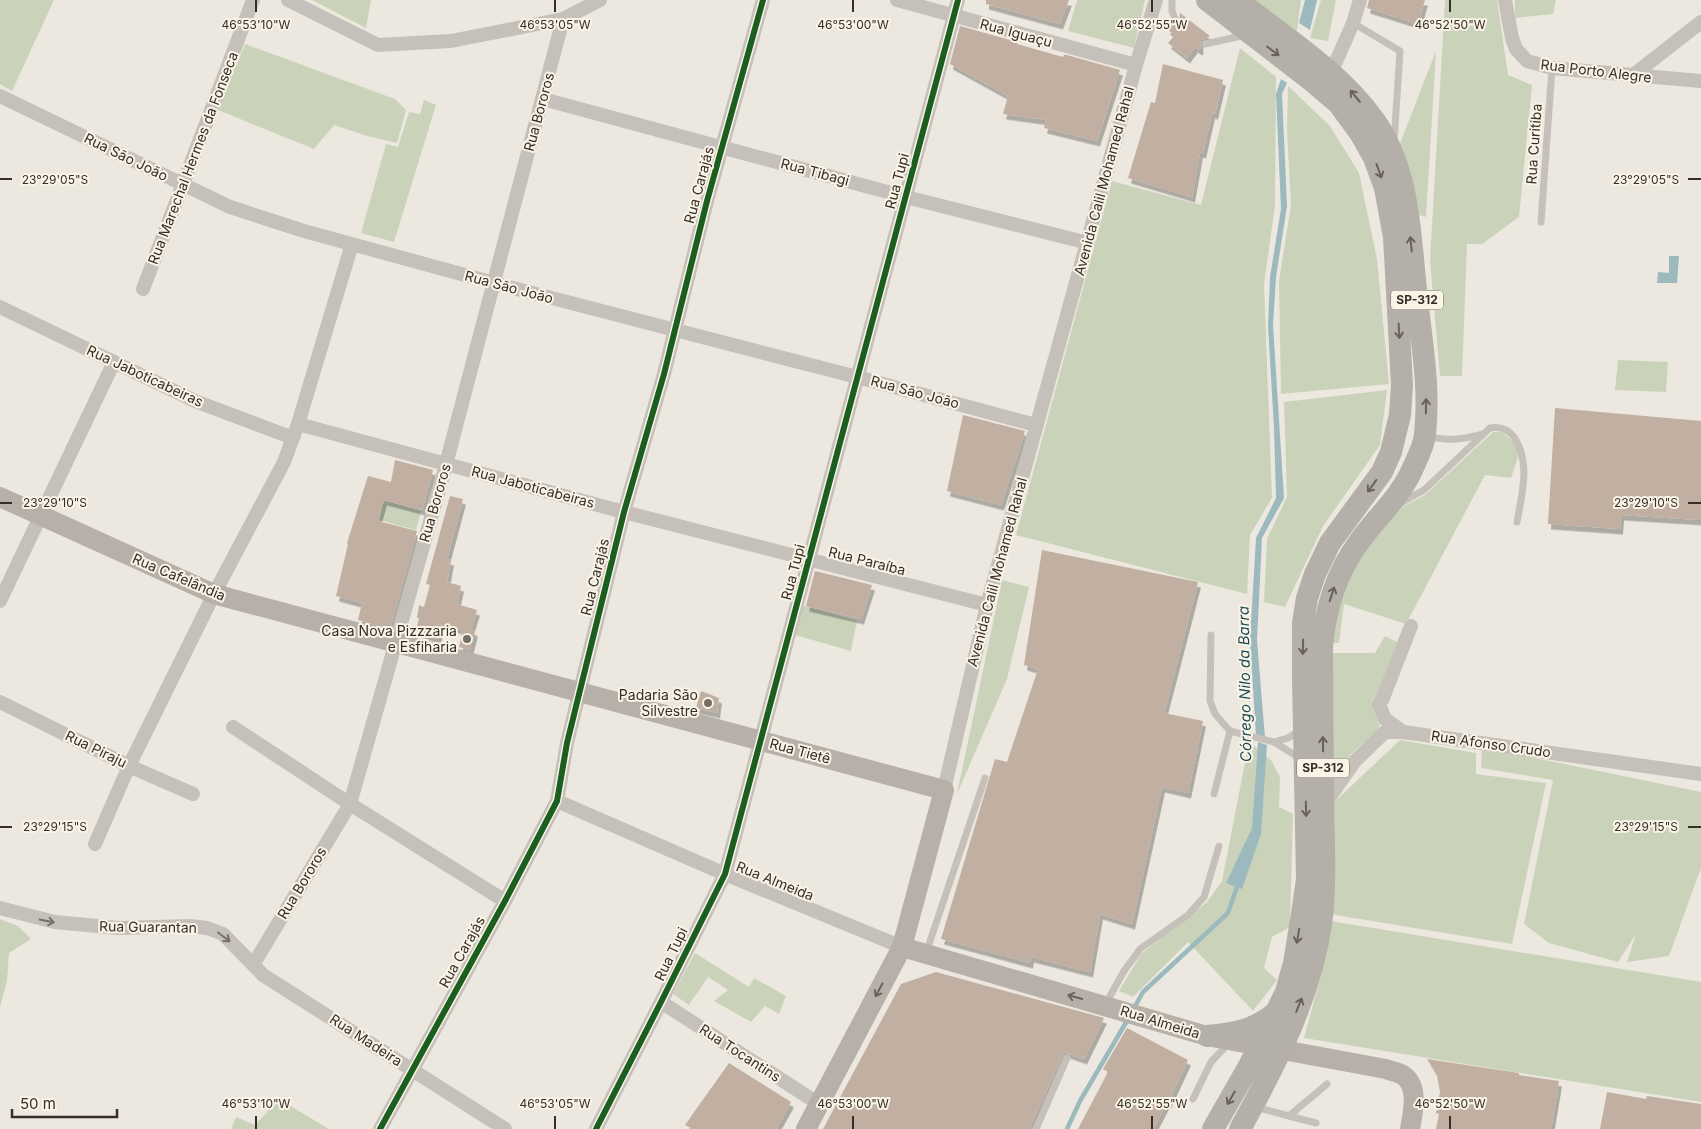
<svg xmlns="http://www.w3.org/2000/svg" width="1701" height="1129" font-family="Inter,sans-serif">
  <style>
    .green { fill: #cad3ba }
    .water { fill: #9cb9be }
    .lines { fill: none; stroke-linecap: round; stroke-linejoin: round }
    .stream { stroke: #9cb9be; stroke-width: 4.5 }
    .building { fill: #c1afa1; filter: url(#shadow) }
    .lane { stroke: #c5c0b9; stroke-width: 7 }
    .street { stroke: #c5c0b9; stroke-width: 14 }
    .secondary { stroke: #b6b0a9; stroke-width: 20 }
    .primary { stroke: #b4afa8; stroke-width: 22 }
    .cycleway-casing { stroke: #faf4e7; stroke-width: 9 }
    .cycleway { stroke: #1b5e20; stroke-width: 6 }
    .oneway { stroke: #68625b }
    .oneway2 { stroke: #767069 }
    .oneway3 { stroke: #69625b }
    .ticks { fill: none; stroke: #362e27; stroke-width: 2 }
    .poi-dot { fill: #766f68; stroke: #faf4e7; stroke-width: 2 }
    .labels { text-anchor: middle; stroke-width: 4; stroke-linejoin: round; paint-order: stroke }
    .shield { fill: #faf4e7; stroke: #716961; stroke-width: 1 }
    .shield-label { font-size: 12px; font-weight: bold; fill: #362e27 }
    .street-label { font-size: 14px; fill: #362e27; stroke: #faf4e7 }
    .poi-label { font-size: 14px; fill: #362e27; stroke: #faf4e7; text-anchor: end }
    .water-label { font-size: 15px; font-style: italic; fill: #1c4b58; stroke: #faf4e7 }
    .ticks-label { font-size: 12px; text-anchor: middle; fill: #362e27; stroke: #faf4e7; stroke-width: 4; stroke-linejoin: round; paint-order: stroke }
  </style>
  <defs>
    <filter id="shadow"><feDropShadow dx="3" dy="5.5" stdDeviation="0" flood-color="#0004"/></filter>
  </defs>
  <rect width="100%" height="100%" fill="#ece8e0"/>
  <path class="green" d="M 0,0 L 54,0 L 12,91 L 0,84 Z
    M 312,0 L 371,0 L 366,28 Z
    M 1077,0 L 1145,0 L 1134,48 L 1068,31 Z
    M 1252,0 L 1301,0 L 1297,31 Z
    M 1321,0 L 1336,0 L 1328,41 L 1310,38 Z
    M 1445,0 L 1497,0 L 1508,75 L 1532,85 L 1519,217 L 1482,244 L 1467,244 L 1462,376 L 1440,376 L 1430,260 Z
    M 1515,0 L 1556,0 L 1553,14 L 1515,18 Z
    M 245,44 L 395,99 L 406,110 L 397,143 L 367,136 L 334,125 L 314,149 L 218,110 Z
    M 1240,48 L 1276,77 L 1275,206 L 1264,284 L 1272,498 L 1250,535 L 1247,594 L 1016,535 L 1112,181 L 1201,205 Z
    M 1436,51 L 1426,217 L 1412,213 L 1399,146 Z
    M 1288,86 L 1330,126 L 1359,173 L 1377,259 L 1389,384 L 1281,394 L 1279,281 L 1291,205 L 1287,131 Z
    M 424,100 L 436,105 L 394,242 L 361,233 L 386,144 L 398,147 L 409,112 L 420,114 Z
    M 1618,360 L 1668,362 L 1666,392 L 1615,390 Z
    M 1387,390 L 1380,445 L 1323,526 L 1285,607 L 1264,602 L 1267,539 L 1287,497 L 1284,402 Z
    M 1493,432 L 1502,432 L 1521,448 L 1511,478 L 1485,475 L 1406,624 L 1344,604 L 1339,643 L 1327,643 L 1344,574 L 1387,515 L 1425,495 Z
    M 379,499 L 421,511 L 416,530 L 379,520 L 382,507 L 377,506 Z
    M 1002,580 L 1029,587 L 1007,679 L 957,794 Z
    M 802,605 L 857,621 L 851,651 L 795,635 Z
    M 1385,636 L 1399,643 L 1378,694 L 1372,700 L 1380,728 L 1350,755 L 1328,788 L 1330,653 L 1375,653 Z
    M 1400,740 L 1476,753 L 1476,774 L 1546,783 L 1512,944 L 1329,914 L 1328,808 Z
    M 1249,742 L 1271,760 L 1280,777 L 1279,807 L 1293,814 L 1290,927 L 1272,937 L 1264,968 L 1277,980 L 1253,1011 L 1188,942 L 1133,997 L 1119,991 L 1141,954 L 1207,902 L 1222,881 Z
    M 1482,747 L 1701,792 L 1701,868 L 1669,956 L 1627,962 L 1636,934 L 1618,962 L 1549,943 L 1524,924 L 1553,780 L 1481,768 Z
    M 0,919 L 18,926 L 31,939 L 9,953 L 7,981 L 0,1007 Z
    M 1331,921 L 1701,982 L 1701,1102 L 1304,1038 L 1320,979 Z
    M 695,953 L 749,987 L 754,978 L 786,996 L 779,1014 L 765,1006 L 751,1022 L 714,1001 L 728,990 L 708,977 L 689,1005 L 673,994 Z
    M 279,1099 L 329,1129 L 231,1129 L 236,1117 L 255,1125 Z"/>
  <path class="water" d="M 1305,0 L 1317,0 L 1310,30 L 1299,23 Z
    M 1281,79 L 1287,83 L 1282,94 L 1287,206 L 1276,277 L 1273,325 L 1284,498 L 1262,538 L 1257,640 L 1265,738 L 1256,736 L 1250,639 L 1256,538 L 1276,498 L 1274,428 L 1268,326 L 1270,277 L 1281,209 L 1276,94 Z
    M 1669,256 L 1679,256 L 1677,283 L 1657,283 L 1658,272 L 1669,273 Z
    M 1258,742 L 1267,745 L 1261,834 L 1242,889 L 1226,883 L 1252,828 Z"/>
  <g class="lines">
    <path class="stream" d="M 1133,1010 L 1143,992 L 1228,913 L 1238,884
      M 1067,1129 L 1080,1101 L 1128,1019"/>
  </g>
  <path class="building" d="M 986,0 L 1069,0 L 1060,24 L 986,4 Z
    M 1369,0 L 1425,0 L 1418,24 L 1367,8 Z
    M 1180,13 L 1210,36 L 1201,40 L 1200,45 L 1201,48 L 1199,50 L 1195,47 L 1187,58 L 1168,43 L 1175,35 L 1167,29 L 1172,23 L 1176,24 L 1179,22 Z
    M 960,26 L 1017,42 L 1017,44 L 1063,57 L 1064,55 L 1067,55 L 1120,70 L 1097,141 L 1044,128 L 1046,120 L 1003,114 L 1008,96 L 950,64 Z
    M 1163,64 L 1223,80 L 1215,114 L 1212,113 L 1203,153 L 1200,152 L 1192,197 L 1128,178 L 1151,102 L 1155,103 Z
    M 1555,408 L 1701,421 L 1701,520 L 1621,515 L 1620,529 L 1548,524 Z
    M 963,415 L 1025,431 L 1001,505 L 947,491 Z
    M 395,460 L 433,470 L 422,510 L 384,500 L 378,521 L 417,531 L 390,629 L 358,620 L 362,603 L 336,596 L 348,544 L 347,543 L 368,476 L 391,482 Z
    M 450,496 L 463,499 L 447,559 L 451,560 L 447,582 L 461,586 L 457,604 L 477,610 L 471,629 L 475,631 L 470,650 L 459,647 L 463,630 L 441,624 L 438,639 L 416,631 L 419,618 L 417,618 L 419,605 L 424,607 L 430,585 L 426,584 Z
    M 1042,550 L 1198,582 L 1164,713 L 1203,721 L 1188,793 L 1162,787 L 1132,924 L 1100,914 L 1090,972 L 1031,957 L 1030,963 L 941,939 L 995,759 L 1007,762 L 1038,669 L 1024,665 Z
    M 815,571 L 872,585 L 861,619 L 806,606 Z
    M 701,691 L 719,698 L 717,713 L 696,708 Z
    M 936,972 L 1104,1018 L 1084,1059 L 1064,1052 L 1029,1129 L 823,1129 L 901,984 Z
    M 1127,1028 L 1188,1060 L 1168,1103 L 1167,1102 L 1153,1129 L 1078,1129 L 1108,1072 L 1103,1069 Z
    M 1427,1059 L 1519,1073 L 1519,1075 L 1559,1081 L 1551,1129 L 1436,1129 L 1439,1114 L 1436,1113 L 1440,1092 L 1437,1075 Z
    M 729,1063 L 791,1102 L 776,1129 L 693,1129 L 685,1125 Z
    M 1607,1092 L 1646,1099 L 1647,1096 L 1701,1104 L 1701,1129 L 1600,1129 Z"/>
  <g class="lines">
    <path class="lane" d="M 1172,0 L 1172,11 L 1175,19
      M 1353,23 L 1400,51 L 1394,142
      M 1205,44 L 1246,35
      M 1541,222 L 1552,68
      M 1428,436 C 1447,442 1464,439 1483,434
      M 1401,503 L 1424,490 L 1490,428 C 1500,426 1508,429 1514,437 C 1531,463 1522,493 1517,522
      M 1211,635 L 1210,701 L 1215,714 L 1230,731 L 1214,794
      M 1230,731 L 1274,742 L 1301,759
      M 1274,742 L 1288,738 L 1299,731
      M 926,953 L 985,778
      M 1105,1005 L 1124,971 L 1140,949 L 1188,915 L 1204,897 L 1219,846
      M 1193,1099 L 1211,1062 L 1229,1043
      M 1256,1107 L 1289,1116 L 1327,1084
      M 1289,1116 L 1316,1123
      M 1036,1129 L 1067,1058"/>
    <path class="street" d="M 288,0 L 378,45 L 451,41 L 563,19 L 600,0
      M 897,0 L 1136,65
      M 1505,0 L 1512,38 L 1516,49 L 1527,61 L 1552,68 L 1701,81
      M 1331,73 L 1353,23 L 1360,0
      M 1632,76 L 1701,22
      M 0,96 L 230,207 L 304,231 L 494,283 L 857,377 L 1036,425
      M 543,99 L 906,197 L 1088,243
      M 143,289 L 253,0
      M 0,307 L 195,401 L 293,438
      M 298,424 L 624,512 L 987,605
      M 0,601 L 114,362
      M 1411,626 L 1383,698 L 1379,704 L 1385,719 L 1403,732 L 1701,774
      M 0,702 L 129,766 L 193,794
      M 233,727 L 350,804 L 505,901
      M 944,790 L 987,605 L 1136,65 L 1156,0
      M 557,801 L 725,874 L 902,947
      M 1324,805 L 1355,761 L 1385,732 L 1403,732
      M 95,844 L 129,766 L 214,594 L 284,462 L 298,424 L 352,244
      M 0,908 L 55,922 L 118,928 L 190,926 L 207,928 L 223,934 L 263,975 L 505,1129
      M 253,965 L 350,804 L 444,472 L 563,19
      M 661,1002 L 819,1104
      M 380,1129 L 505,901 L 557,801 L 567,743 L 624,512 L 664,374 L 707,201 L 763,0
      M 596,1129 L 661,1002 L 725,874 L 958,0"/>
    <path class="secondary" d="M 0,497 L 214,594 L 944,790 L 902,947 L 806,1129
      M 902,947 L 1207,1036 L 1386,1069 C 1390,1071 1397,1072 1401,1074 C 1420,1084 1413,1112 1410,1129"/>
    <path class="primary" d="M 1207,0 L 1312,81 L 1338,103 L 1360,133 L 1374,158 L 1385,188 L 1394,237 L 1402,385 L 1400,415 L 1391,452 L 1382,472 L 1330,543 L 1315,574 L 1307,598 L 1303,623 L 1303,678 L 1307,879 L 1302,914 L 1294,963 L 1286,992 L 1249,1066 L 1213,1129
      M 1237,0 C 1284,36 1341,73 1375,121 C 1411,172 1410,240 1417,299 C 1422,344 1430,389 1425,434 C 1424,447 1417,458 1412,470 C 1400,497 1376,518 1359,542 C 1336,573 1325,610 1322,648 C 1322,701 1323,754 1323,807 C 1324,847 1326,886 1321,925 C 1310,998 1275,1066 1240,1129
      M 1207,1036 C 1233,1034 1255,1030 1275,1013"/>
    <g class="cycleway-casing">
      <path id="cycleway" d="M 380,1129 L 505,901 L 557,801 L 567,743 L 624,512 L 664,374 L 707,201 L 763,0
        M 596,1129 L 661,1002 L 725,874 L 958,0"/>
    </g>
    <use href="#cycleway" class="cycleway"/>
  </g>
  <defs><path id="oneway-shaft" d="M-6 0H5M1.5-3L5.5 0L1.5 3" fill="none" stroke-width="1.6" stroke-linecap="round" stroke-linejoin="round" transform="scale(1.25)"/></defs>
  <g class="oneway">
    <use href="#oneway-shaft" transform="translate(1273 51) rotate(37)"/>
    <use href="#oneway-shaft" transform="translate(1355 96) rotate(-130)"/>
    <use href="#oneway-shaft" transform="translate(1379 171) rotate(70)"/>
    <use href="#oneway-shaft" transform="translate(1411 244) rotate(-96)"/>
    <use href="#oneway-shaft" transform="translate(1399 331) rotate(87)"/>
    <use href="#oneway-shaft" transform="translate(1426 406) rotate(-89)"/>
    <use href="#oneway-shaft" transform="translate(1372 486) rotate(126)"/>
    <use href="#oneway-shaft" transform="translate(1332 594) rotate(-72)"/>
    <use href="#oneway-shaft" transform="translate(1303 647) rotate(91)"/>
    <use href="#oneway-shaft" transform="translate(1323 744) rotate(-91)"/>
    <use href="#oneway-shaft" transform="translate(1306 809) rotate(89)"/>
    <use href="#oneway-shaft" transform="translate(1298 936) rotate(100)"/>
    <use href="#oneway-shaft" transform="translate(1299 1005) rotate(-68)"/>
    <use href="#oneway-shaft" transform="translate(1231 1098) rotate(120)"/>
  </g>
  <g class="oneway2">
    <use href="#oneway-shaft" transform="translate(47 921) rotate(11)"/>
    <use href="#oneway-shaft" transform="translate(224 937) rotate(37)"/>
  </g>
  <g class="oneway3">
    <use href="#oneway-shaft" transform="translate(879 990) rotate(118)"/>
    <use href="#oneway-shaft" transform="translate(1075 997) rotate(-164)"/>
  </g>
  <path class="ticks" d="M 256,0 L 256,12M 555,0 L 555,12M 853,0 L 853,12M 1152,0 L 1152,12M 1450,0 L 1450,12M 0,179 L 12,179M 1688,179 L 1701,179M 0,503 L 12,503M 1688,503 L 1701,503M 0,827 L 12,827M 1688,827 L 1701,827M 256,1116 L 256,1129M 555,1116 L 555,1129M 853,1116 L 853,1129M 1152,1116 L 1152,1129M 1450,1116 L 1450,1129"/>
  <g class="poi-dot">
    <circle cx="467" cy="639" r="5"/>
    <circle cx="708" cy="703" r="5"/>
  </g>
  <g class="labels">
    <g class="shield">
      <rect x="1391" y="290.5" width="52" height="19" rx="4"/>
      <rect x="1297" y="758.5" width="52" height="19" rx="4"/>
    </g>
    <g class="shield-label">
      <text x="1417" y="304">SP-312</text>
      <text x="1323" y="772">SP-312</text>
    </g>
    <g class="street-label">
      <text transform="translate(1016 33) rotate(15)" y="5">Rua Iguaçu</text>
      <text transform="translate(1596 71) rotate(7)" y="5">Rua Porto Alegre</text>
      <text transform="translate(539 112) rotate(-75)" y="5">Rua Bororos</text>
      <text transform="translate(1534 144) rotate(-86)" y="5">Rua Curitiba</text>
      <text transform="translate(126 157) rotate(26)" y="5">Rua São João</text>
      <text transform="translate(193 158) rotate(-69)" y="5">Rua Marechal Hermes da Fonseca</text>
      <text transform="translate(815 172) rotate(15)" y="5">Rua Tibagi</text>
      <text transform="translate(897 181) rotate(-75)" y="5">Rua Tupi</text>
      <text transform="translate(1104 181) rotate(-75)" y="5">Avenida Calil Mohamed Rahal</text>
      <text transform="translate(699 185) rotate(-75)" y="5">Rua Carajás</text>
      <text transform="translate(509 287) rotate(15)" y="5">Rua São João</text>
      <text transform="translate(145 376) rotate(25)" y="5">Rua Jaboticabeiras</text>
      <text transform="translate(915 392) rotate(15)" y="5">Rua São João</text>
      <text transform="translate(533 487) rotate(15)" y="5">Rua Jaboticabeiras</text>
      <text transform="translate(435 503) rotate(-74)" y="5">Rua Bororos</text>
      <text transform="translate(867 561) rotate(14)" y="5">Rua Paraíba</text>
      <text transform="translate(793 572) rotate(-75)" y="5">Rua Tupi</text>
      <text transform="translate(997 572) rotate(-75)" y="5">Avenida Calil Mohamed Rahal</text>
      <text transform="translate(179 577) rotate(23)" y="5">Rua Cafelândia</text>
      <text transform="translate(595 577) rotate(-76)" y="5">Rua Carajás</text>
      <text transform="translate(1491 744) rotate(8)" y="5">Rua Afonso Crudo</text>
      <text transform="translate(96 749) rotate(26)" y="5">Rua Piraju</text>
      <text transform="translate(800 751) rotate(15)" y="5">Rua Tietê</text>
      <text transform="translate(775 881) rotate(22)" y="5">Rua Almeida</text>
      <text transform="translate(302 883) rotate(-59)" y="5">Rua Bororos</text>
      <text transform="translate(148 927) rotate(1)" y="5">Rua Guarantan</text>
      <text transform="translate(462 952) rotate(-61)" y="5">Rua Carajás</text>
      <text transform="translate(671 954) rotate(-64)" y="5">Rua Tupi</text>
      <text transform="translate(1160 1022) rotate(17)" y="5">Rua Almeida</text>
      <text transform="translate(366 1040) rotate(33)" y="5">Rua Madeira</text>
      <text transform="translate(740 1053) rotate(33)" y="5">Rua Tocantins</text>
    </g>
    <g class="poi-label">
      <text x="457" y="636">Casa Nova Pizzzaria<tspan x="457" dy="16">e Esfiharia</tspan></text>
      <text x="698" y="700">Padaria São<tspan x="698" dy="16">Silvestre</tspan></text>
    </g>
    <g class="water-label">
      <text transform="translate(1245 684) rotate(-91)" y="5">Córrego Nilo da Barra</text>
    </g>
  </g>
  <g class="ticks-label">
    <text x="256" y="29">46°53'10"W</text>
    <text x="555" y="29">46°53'05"W</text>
    <text x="853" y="29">46°53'00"W</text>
    <text x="1152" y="29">46°52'55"W</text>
    <text x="1450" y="29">46°52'50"W</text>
    <text x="55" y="184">23°29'05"S</text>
    <text x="1646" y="184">23°29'05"S</text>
    <text x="55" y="507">23°29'10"S</text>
    <text x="1646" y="507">23°29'10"S</text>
    <text x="55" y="831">23°29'15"S</text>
    <text x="1646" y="831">23°29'15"S</text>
    <text x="256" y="1108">46°53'10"W</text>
    <text x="555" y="1108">46°53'05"W</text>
    <text x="853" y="1108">46°53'00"W</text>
    <text x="1152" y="1108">46°52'55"W</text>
    <text x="1450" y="1108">46°52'50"W</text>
  </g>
  <path d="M12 1109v8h105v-8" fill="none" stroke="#362e27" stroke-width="2.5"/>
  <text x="20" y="1109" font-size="15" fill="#362e27" stroke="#faf4e7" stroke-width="4" paint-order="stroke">50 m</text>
</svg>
